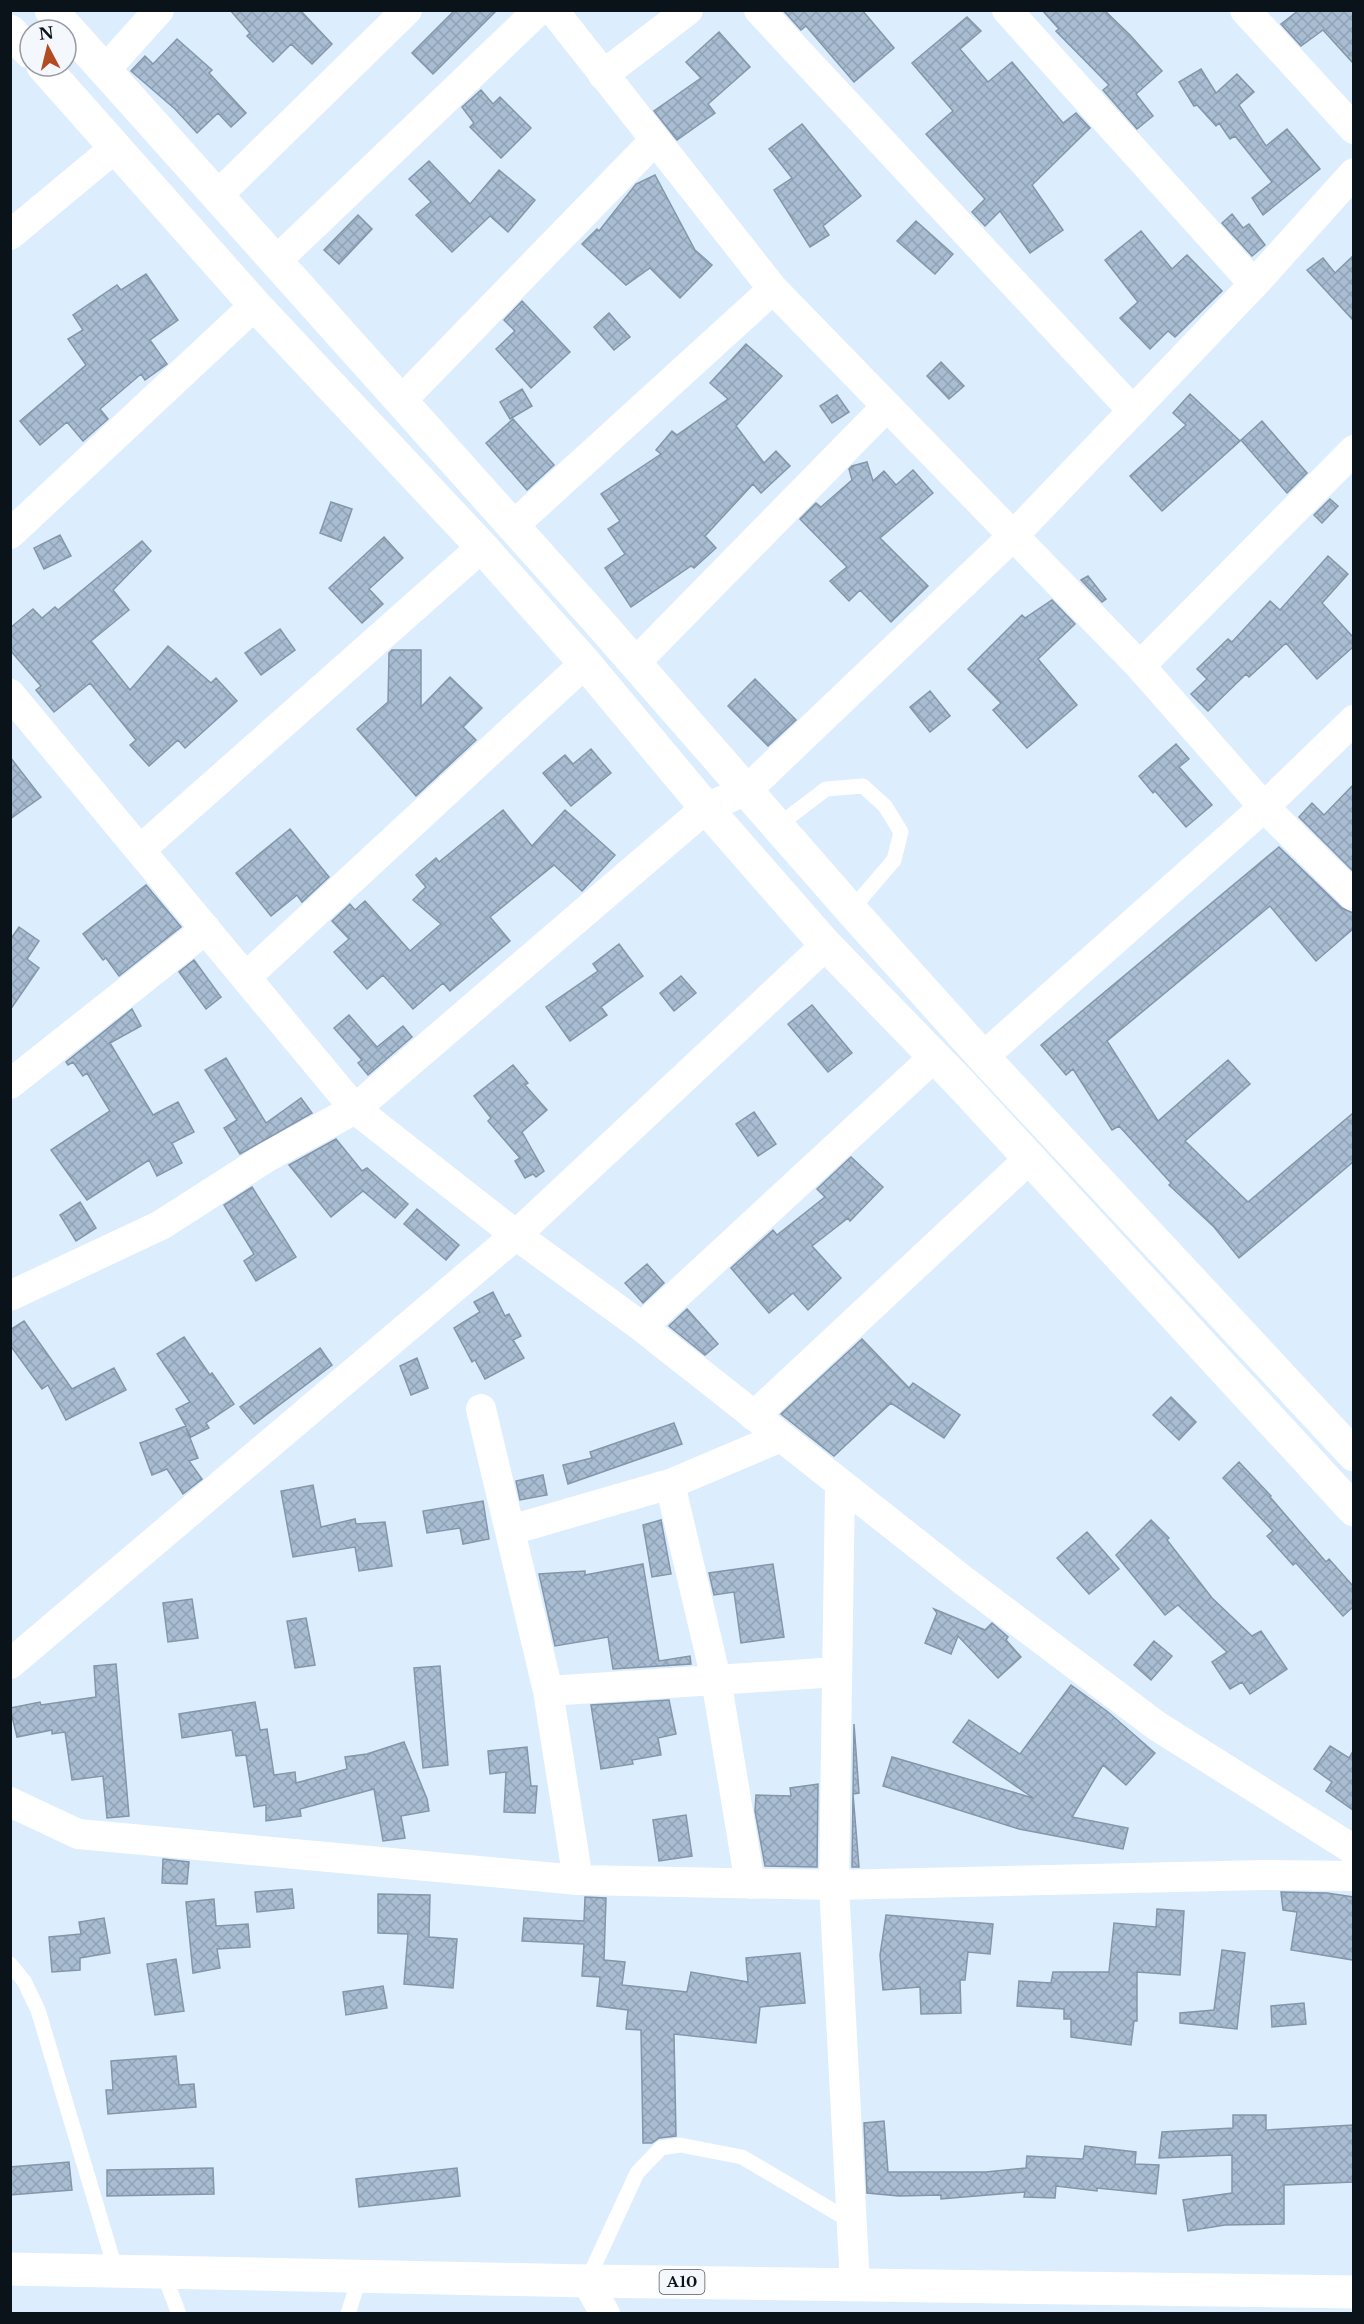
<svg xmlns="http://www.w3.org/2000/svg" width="1364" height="2324" font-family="'Libre Baskerville',serif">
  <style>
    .building { fill: url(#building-cross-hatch); stroke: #8396aa; stroke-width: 1.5 }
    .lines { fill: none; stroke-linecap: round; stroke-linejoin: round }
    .lane { stroke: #fff; stroke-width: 15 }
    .street { stroke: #fff; stroke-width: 30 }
    .secondary { stroke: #fff; stroke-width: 33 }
    .highway { stroke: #fff; stroke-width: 33 }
    .labels { text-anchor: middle; stroke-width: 4.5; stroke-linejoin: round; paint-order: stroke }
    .shield { fill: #f4f8fd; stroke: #51585e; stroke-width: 1.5 }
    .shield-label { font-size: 15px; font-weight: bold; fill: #0b131a }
  </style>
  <defs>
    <pattern id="building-cross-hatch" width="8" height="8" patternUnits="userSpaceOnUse" patternTransform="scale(1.5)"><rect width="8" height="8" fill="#a9bdd2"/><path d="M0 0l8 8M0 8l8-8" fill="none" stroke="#90a2b4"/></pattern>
  </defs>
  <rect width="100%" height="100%" fill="#dcedfe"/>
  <path class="building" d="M 230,10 L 300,10 L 332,44 L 312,64 L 291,44 L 273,62 L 247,36 L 250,33 Z
    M 455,10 L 497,10 L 433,74 L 412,53 Z
    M 783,10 L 862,10 L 894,48 L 854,82 L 806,26 L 801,30 Z
    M 1042,10 L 1104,10 L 1130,35 L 1162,71 L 1136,94 L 1153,116 L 1137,129 L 1103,90 L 1109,85 L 1056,31 L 1059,29 Z
    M 1299,10 L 1353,10 L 1353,63 L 1323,30 L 1301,46 L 1281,24 Z
    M 967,17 L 981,31 L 960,49 L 988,82 L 1012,62 L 1063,123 L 1076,113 L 1090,128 L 1032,185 L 1063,230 L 1030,253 L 1000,211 L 985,226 L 972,212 L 985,199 L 926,134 L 953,111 L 912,63 Z
    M 719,32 L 750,67 L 708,104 L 715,113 L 677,140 L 654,111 L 701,78 L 686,62 Z
    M 177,39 L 212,70 L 209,73 L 246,113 L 231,127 L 218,113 L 197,133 L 175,109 L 131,71 L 145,56 L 153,64 Z
    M 1201,69 L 1216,93 L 1237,74 L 1254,92 L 1239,105 L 1266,146 L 1287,129 L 1320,169 L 1263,215 L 1252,198 L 1272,182 L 1235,136 L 1230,139 L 1219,123 L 1216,126 L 1197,105 L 1194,106 L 1179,82 Z
    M 481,90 L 493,104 L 500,97 L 531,128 L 501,158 L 470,127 L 474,123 L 462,107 Z
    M 802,124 L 861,196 L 823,226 L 829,235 L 810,247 L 774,190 L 792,178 L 769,149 Z
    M 429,161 L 470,204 L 499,170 L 535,200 L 508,232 L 490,216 L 452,252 L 416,215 L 431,202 L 409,179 Z
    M 655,175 L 695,250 L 712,265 L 680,298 L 650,268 L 626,285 L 582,244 L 597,229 L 599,231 L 636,184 Z
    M 1232,214 L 1243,228 L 1249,224 L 1265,245 L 1252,256 L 1222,223 Z
    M 358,215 L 372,229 L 339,264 L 324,250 Z
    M 916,221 L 953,254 L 935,274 L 897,241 Z
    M 1141,231 L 1172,269 L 1187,255 L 1222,291 L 1175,337 L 1168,331 L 1150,349 L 1120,318 L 1138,302 L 1105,260 Z
    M 1353,256 L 1353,320 L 1307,270 L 1323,258 L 1335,273 Z
    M 146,274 L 178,320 L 150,340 L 167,364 L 145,380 L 141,374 L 100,409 L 108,419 L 83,441 L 67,422 L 40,445 L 20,421 L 86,365 L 68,339 L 83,330 L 73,315 L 117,285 L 121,290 Z
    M 522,301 L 570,352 L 531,388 L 496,349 L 515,331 L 504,320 Z
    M 609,313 L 630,337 L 614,350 L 594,327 Z
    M 746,344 L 782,376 L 736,426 L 764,463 L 776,451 L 790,466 L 761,493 L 753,484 L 705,536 L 716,548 L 694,568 L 691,566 L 631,607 L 605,568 L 625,554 L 608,529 L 620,521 L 601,494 L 661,454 L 656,450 L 672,431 L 677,435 L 728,399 L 710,383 Z
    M 941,362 L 964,386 L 949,399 L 927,376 Z
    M 522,389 L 532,406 L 510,419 L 500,402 Z
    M 1190,394 L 1240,441 L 1162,511 L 1130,476 L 1186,425 L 1173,413 Z
    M 837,395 L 849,412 L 832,423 L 820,406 Z
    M 513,419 L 554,465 L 527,490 L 486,443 Z
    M 1262,421 L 1307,473 L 1287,493 L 1241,440 Z
    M 867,462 L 873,481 L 884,471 L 896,485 L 913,470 L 933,493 L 880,538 L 928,586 L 891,622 L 860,590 L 849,601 L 830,581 L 847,567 L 800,519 L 816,503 L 821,507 L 852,480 L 849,469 L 852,466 Z
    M 1330,499 L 1338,506 L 1322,523 L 1314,515 Z
    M 331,502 L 352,509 L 341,541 L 320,533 Z
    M 60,535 L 71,556 L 44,569 L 34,548 Z
    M 384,537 L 403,558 L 369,589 L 383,604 L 362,623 L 329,588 Z
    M 142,541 L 151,551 L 113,590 L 129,610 L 91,641 L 130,690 L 168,646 L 211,683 L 216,678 L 237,701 L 185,748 L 178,740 L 149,766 L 130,745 L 136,740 L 90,683 L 54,712 L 36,690 L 41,686 L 10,650 L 10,628 L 33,609 L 42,618 L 55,607 L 58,610 Z
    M 1328,556 L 1348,574 L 1322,603 L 1353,637 L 1353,647 L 1317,679 L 1286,643 L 1249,677 L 1246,674 L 1208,711 L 1191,694 L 1207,679 L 1197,669 L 1228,639 L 1232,642 L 1270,601 L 1280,610 Z
    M 1088,576 L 1106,599 L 1102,602 L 1081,580 Z
    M 1052,600 L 1075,624 L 1038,659 L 1077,705 L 1027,748 L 993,710 L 1001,703 L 968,669 L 1022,615 L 1025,618 Z
    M 280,629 L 295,650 L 261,675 L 245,653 Z
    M 392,650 L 421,650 L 421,707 L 450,677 L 482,708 L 463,727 L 476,740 L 416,796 L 357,729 L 388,702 L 389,653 Z
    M 755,679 L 796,720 L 768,746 L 728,706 Z
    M 930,691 L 950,716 L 930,732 L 910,707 Z
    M 1176,744 L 1189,759 L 1179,767 L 1212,805 L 1186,827 L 1155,791 L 1153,793 L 1139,776 Z
    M 591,749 L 611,773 L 571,806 L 543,773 L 565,755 L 573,764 Z
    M 10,757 L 41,797 L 10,819 Z
    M 1353,785 L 1353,871 L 1299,817 L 1312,803 L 1324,815 Z
    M 503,810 L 532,846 L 565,810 L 615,855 L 582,891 L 554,865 L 490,917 L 510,941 L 450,991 L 443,983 L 413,1009 L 383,975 L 367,989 L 334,952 L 349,939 L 332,921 L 350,904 L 355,910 L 365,901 L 410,951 L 441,924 L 413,900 L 426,887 L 416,875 L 436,858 L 439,862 Z
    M 290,829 L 329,877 L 302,902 L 297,895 L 271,916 L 236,873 Z
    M 1279,847 L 1342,908 L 1353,913 L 1353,929 L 1316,961 L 1270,906 L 1107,1041 L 1158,1121 L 1228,1060 L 1250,1084 L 1185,1141 L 1248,1202 L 1353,1113 L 1353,1162 L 1239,1258 L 1214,1227 L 1169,1185 L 1171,1183 L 1119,1126 L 1112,1130 L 1073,1069 L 1066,1075 L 1041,1045 Z
    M 146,885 L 181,927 L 119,976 L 106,958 L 103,960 L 83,934 Z
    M 19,927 L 39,941 L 27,959 L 39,968 L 10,1010 L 10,940 Z
    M 619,944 L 643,976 L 601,1007 L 607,1015 L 570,1041 L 546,1007 L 598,971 L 593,964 Z
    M 194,960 L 221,997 L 206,1009 L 179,972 Z
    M 681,976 L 696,993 L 674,1011 L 660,993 Z
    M 812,1005 L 852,1053 L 828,1072 L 788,1024 Z
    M 132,1009 L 141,1026 L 110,1043 L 153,1115 L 178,1102 L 194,1132 L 172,1143 L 182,1163 L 157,1176 L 149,1160 L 87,1200 L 51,1150 L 110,1111 L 87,1073 L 83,1076 L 73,1062 L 68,1065 L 66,1062 Z
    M 349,1015 L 377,1047 L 403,1026 L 412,1037 L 368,1075 L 358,1063 L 362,1060 L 334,1028 Z
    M 226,1058 L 266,1123 L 301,1098 L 312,1113 L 240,1154 L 224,1128 L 237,1120 L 205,1070 Z
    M 513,1065 L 528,1083 L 525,1085 L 547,1110 L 522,1132 L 544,1171 L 536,1177 L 533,1174 L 525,1178 L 515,1161 L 520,1158 L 488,1121 L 491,1118 L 474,1096 Z
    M 754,1112 L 776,1144 L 758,1156 L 736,1124 Z
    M 336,1139 L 362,1171 L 367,1168 L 408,1204 L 395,1218 L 363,1191 L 331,1217 L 289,1165 Z
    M 851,1157 L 883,1187 L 850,1221 L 848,1218 L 812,1246 L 841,1278 L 808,1310 L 793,1293 L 769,1313 L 731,1268 L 773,1230 L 777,1235 L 825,1197 L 817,1189 Z
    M 252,1187 L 296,1257 L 256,1281 L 244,1261 L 254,1254 L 224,1205 Z
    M 80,1202 L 96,1228 L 76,1241 L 60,1215 Z
    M 417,1209 L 459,1245 L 446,1260 L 404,1224 Z
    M 647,1264 L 664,1283 L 643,1303 L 625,1283 Z
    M 493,1292 L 505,1316 L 509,1314 L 521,1336 L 513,1340 L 524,1358 L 485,1379 L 475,1360 L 472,1362 L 454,1328 L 480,1312 L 474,1302 Z
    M 687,1309 L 718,1344 L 705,1355 L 669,1326 Z
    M 24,1321 L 72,1389 L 114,1368 L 126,1390 L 66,1420 L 48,1385 L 42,1389 L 10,1345 L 10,1330 Z
    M 184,1337 L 210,1375 L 212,1373 L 234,1404 L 206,1423 L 209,1428 L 191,1437 L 186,1428 L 198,1458 L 189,1461 L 202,1479 L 183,1494 L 167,1469 L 152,1475 L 140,1443 L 186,1426 L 176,1409 L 190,1402 L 157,1354 Z
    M 862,1339 L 909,1388 L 913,1383 L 960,1415 L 944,1438 L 891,1403 L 834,1456 L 781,1414 Z
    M 320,1348 L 332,1365 L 254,1424 L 240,1407 Z
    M 417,1358 L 428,1388 L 411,1395 L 400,1366 Z
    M 1171,1397 L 1196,1422 L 1179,1440 L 1153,1415 Z
    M 674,1423 L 682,1444 L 568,1484 L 563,1465 L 592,1458 L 590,1452 Z
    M 1239,1462 L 1271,1496 L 1270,1497 L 1326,1562 L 1329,1559 L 1353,1586 L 1353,1607 L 1343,1616 L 1296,1563 L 1293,1565 L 1267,1536 L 1273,1531 L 1223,1478 Z
    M 543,1475 L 547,1495 L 520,1500 L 516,1481 Z
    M 313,1485 L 321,1527 L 355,1519 L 356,1524 L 385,1522 L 392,1566 L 359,1571 L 355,1547 L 293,1557 L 281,1491 Z
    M 483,1501 L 489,1539 L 463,1544 L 460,1528 L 427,1533 L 423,1511 Z
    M 661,1520 L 671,1574 L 652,1577 L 643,1525 Z
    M 1151,1520 L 1169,1538 L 1167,1540 L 1212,1598 L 1252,1636 L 1261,1631 L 1287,1669 L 1250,1694 L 1242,1682 L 1230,1689 L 1212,1662 L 1227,1652 L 1178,1605 L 1165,1615 L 1116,1555 Z
    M 1087,1532 L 1119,1569 L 1089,1594 L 1057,1558 Z
    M 643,1564 L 659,1661 L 690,1656 L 691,1664 L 613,1669 L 608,1637 L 555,1646 L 539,1574 L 585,1571 L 585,1575 Z
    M 773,1564 L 784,1637 L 741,1643 L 734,1592 L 714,1595 L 709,1573 Z
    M 192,1599 L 198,1638 L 168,1642 L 163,1603 Z
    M 934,1609 L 985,1630 L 992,1623 L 1008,1637 L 1006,1640 L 1021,1657 L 998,1678 L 958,1636 L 951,1654 L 925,1643 L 937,1613 Z
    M 306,1618 L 315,1665 L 295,1668 L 287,1621 Z
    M 1154,1641 L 1172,1656 L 1151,1680 L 1134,1665 Z
    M 116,1664 L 129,1816 L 107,1818 L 103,1776 L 72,1780 L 65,1732 L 52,1734 L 52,1730 L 17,1737 L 10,1708 L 40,1702 L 41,1705 L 96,1697 L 94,1666 Z
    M 440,1666 L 448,1765 L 423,1768 L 414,1668 Z
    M 1071,1685 L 1108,1712 L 1155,1753 L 1126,1785 L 1103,1765 L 1072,1817 L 1128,1828 L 1123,1849 L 1019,1829 L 883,1786 L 892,1757 L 1033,1798 L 953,1742 L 969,1720 L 1020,1754 Z
    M 669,1700 L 676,1734 L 658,1738 L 661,1755 L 632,1760 L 633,1764 L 601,1769 L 591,1705 Z
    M 255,1702 L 260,1730 L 267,1729 L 274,1775 L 295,1772 L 296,1783 L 347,1769 L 345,1757 L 367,1754 L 404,1742 L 427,1799 L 429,1811 L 401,1816 L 405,1838 L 383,1841 L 374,1789 L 300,1809 L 301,1816 L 266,1821 L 266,1805 L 254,1807 L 246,1755 L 236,1756 L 232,1730 L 182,1738 L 179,1714 Z
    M 854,1724 L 859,1793 L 853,1794 L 859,1867 L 852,1867 Z
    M 1330,1746 L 1349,1758 L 1353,1751 L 1353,1810 L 1326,1791 L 1332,1782 L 1314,1769 Z
    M 527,1747 L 531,1786 L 537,1786 L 535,1813 L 504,1812 L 506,1772 L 490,1774 L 488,1751 Z
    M 818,1784 L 817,1867 L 765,1866 L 755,1811 L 756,1795 L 791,1796 L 790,1788 Z
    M 686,1815 L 692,1856 L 659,1861 L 653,1820 Z
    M 163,1859 L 189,1862 L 187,1884 L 162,1883 Z
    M 292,1889 L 294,1908 L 257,1912 L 255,1892 Z
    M 1281,1892 L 1327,1893 L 1353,1897 L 1353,1960 L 1291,1950 L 1297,1912 L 1283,1910 Z
    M 378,1894 L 430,1895 L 429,1937 L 457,1939 L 453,1988 L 404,1984 L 408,1934 L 378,1933 Z
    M 585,1897 L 606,1898 L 604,1960 L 625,1962 L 622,1985 L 687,1992 L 691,1972 L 748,1982 L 746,1958 L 800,1953 L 805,2003 L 760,2007 L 756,2043 L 674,2034 L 676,2136 L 659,2138 L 652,2143 L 643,2143 L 641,2030 L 626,2029 L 628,2010 L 597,2006 L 600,1977 L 582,1976 L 584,1944 L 522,1941 L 524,1918 L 584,1921 Z
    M 214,1899 L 216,1926 L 248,1924 L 250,1947 L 217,1949 L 220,1968 L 193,1973 L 186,1902 Z
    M 1157,1909 L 1184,1911 L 1180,1975 L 1137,1972 L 1137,2021 L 1134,2021 L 1131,2045 L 1071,2037 L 1071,2019 L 1064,2019 L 1064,2009 L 1017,2006 L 1019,1981 L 1051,1983 L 1053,1972 L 1109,1972 L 1114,1923 L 1156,1927 Z
    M 886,1915 L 993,1924 L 990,1954 L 968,1952 L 965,1980 L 960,1980 L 961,2013 L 921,2014 L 920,1987 L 883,1990 L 880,1955 Z
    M 104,1918 L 110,1953 L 80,1958 L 80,1970 L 52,1972 L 49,1937 L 81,1934 L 79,1922 Z
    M 1222,1950 L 1245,1953 L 1237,2029 L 1180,2023 L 1180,2013 L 1214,2010 Z
    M 176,1959 L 184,2011 L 155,2015 L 147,1964 Z
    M 383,1986 L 387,2008 L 346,2015 L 343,1992 Z
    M 1304,2003 L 1306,2024 L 1272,2027 L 1271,2006 Z
    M 176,2056 L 179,2085 L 194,2084 L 196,2107 L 108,2114 L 106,2090 L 113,2090 L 111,2061 Z
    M 1233,2115 L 1266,2115 L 1266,2130 L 1353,2125 L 1353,2182 L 1284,2185 L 1284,2224 L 1225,2225 L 1188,2231 L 1183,2200 L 1232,2193 L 1232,2155 L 1159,2158 L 1162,2132 L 1233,2128 Z
    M 884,2121 L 888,2172 L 986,2172 L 1026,2168 L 1027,2156 L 1083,2159 L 1085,2146 L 1136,2152 L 1135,2164 L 1159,2165 L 1156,2194 L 1097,2188 L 1097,2191 L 1056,2186 L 1055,2198 L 1024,2197 L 1025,2192 L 941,2199 L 941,2195 L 899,2196 L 867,2193 L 864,2123 Z
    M 69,2162 L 72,2190 L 10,2195 L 10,2167 Z
    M 213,2168 L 214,2194 L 107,2196 L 107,2170 Z
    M 457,2168 L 460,2196 L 359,2207 L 356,2179 Z"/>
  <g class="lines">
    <path class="lane" d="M 776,827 L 826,789 L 863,786 L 885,806 L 901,832 L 894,860 L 851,910
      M 10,1964 L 24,1981 L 38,2010 L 116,2271
      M 163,2272 L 179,2314
      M 587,2281 L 637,2173 L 661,2148 L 680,2145 L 742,2157 L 852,2222
      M 348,2314 L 360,2276"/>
    <path class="street" d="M 553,10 L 773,289 L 1140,666 L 1264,807 L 1354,896
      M 759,10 L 1133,411
      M 1007,10 L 1254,284
      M 1245,10 L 1354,129
      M 105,70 L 159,10
      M 603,75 L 688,10
      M 218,195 L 407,10
      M 10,235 L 116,147
      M 276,261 L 539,10
      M 401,401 L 655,140
      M 513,526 L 773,289
      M 10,534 L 255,305
      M 634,664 L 887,406
      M 1140,666 L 1354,450
      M 10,694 L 355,1109 L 516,1235 L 642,1327 L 964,1581 L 1157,1726 L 1354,1850
      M 140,850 L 482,547
      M 246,977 L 585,663
      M 983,1057 L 1264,807 L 1354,720
      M 10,1084 L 206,929
      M 10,1296 L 161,1225 L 267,1157 L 355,1109 L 706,808 L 747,790 L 1013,536 L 1254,284 L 1354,173
      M 642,1327 L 934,1057
      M 481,1409 L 548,1691 L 578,1880
      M 754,1416 L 1029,1159
      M 670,1484 L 716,1679 L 750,1884
      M 840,1484 L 834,1885 L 855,2285
      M 511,1530 L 670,1484 L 781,1437
      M 10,1664 L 516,1235 L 826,945
      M 548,1691 L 837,1672
      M 10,1802 L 78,1834 L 578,1880 L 834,1885 L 1263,1875 L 1354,1876
      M 587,2281 L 605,2314"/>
    <path class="secondary" d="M 51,10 L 598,621 L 851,910 L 983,1057 L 1354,1455
      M 10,31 L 30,52
      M 43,66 L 255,305 L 482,547 L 585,663 L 706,808 L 826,945 L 960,1083 L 1354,1510"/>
    <path class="highway" d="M 10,2269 L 587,2281 L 1354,2292"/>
  </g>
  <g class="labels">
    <rect class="shield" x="659.5" y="2270" width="45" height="24" rx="4.5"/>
    <g class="shield-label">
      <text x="682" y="2287">A10</text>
    </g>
  </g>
  <rect width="1364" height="2324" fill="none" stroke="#0b131a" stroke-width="24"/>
  <g transform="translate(48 48) rotate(353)"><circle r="28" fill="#f4f8fd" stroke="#979ca2" stroke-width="1.5"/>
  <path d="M0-4.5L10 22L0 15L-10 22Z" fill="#b34d21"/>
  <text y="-9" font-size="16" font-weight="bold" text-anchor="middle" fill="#0b131a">N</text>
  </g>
</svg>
